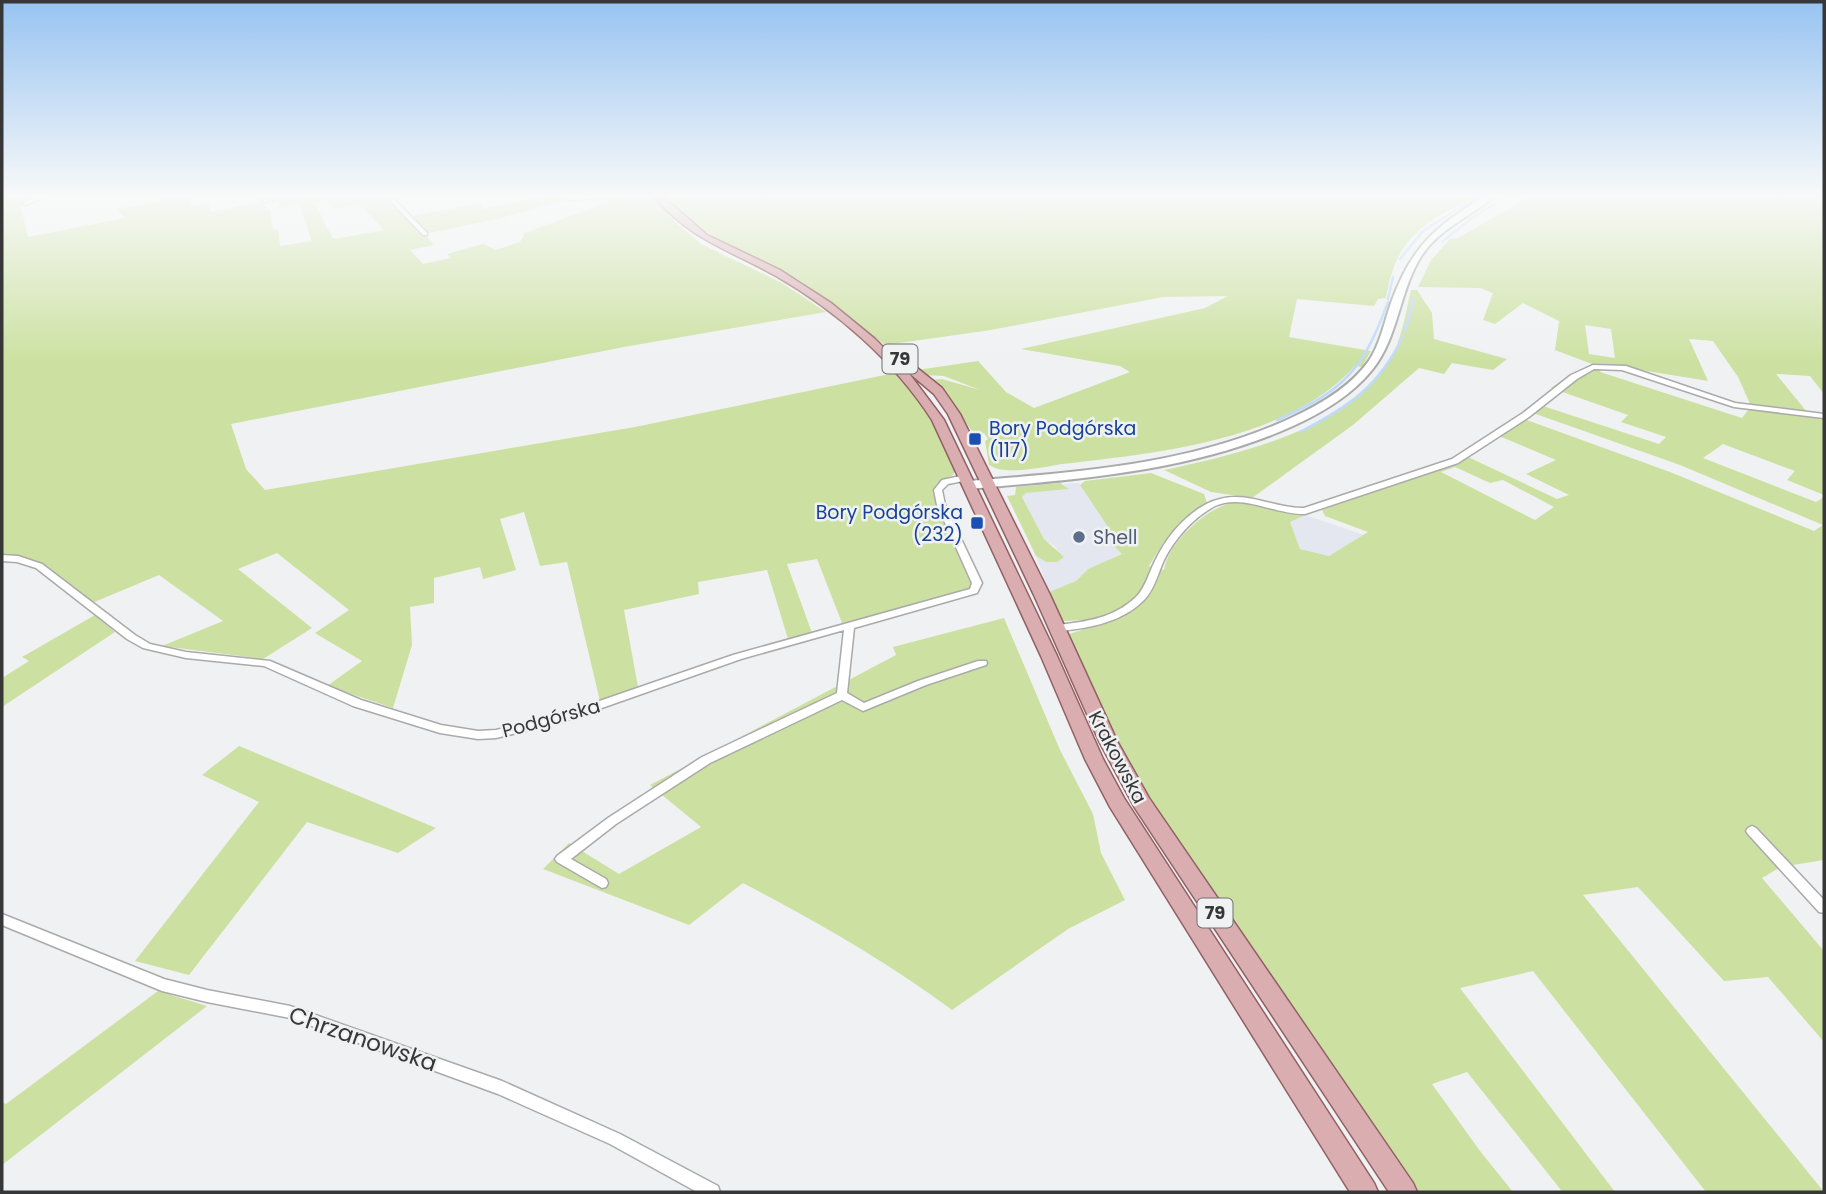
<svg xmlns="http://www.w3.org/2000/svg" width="1826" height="1194" font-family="Poppins,sans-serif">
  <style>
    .built { fill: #e4e7f0 }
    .green { fill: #cce1a1; fill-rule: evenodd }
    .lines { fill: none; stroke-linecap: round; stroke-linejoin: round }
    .stream { stroke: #bfd9fe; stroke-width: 2.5 }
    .street-casing { stroke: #aaaaab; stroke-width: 3 }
    .secondary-casing { stroke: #aaaaab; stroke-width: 4 }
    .primary-casing { stroke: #916165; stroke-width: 3 }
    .street { fill: #fff; fill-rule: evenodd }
    .secondary { fill: #fff; fill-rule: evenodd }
    .primary { fill: #daaeb1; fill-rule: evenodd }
    .transit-dot { fill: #1a4fb4; stroke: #f0f1f2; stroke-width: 2.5 }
    .service-dot { fill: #5c6f8a; stroke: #f0f1f2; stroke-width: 2.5 }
    .labels { text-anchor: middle; stroke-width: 5; stroke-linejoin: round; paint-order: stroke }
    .shield { fill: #f0f1f2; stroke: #6e6f70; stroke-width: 2 }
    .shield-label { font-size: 18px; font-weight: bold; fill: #373738 }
    .transit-label { font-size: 19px; fill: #164399; stroke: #f0f1f2; text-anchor: start }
    .service-label { font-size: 19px; fill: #4e5e75; stroke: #f0f1f2; text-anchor: start }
    .street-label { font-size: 19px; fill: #373738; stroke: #f0f1f2 }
    .near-street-label { font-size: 23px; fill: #373738; stroke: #f0f1f2 }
  </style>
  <rect width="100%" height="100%" fill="#f0f1f2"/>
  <path class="built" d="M 1079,483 L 1114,536 L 1122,554 L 1088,569 L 1076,581 L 1049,592 L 1036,556 L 1046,562 L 1057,562 L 1057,548 L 1044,539 L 1022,497 L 1026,493 L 1068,489 L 1063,484 Z
    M 1305,515 L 1364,535 L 1329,556 L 1300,549 L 1289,521 Z"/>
  <path class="green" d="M 2,195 L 36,195 L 20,204 L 28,237 L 125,218 L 116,209 L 164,201 L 162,196 L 188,195 L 191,205 L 209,204 L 210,212 L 297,195 L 385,195 L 413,225 L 418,223 L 412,216 L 479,203 L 483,209 L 536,198 L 565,200 L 501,218 L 425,234 L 434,245 L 410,250 L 423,264 L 451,258 L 447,254 L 483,244 L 496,250 L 520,242 L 525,233 L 628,195 L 650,195 L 674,221 L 701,244 L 782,283 L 826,312 L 624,347 L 231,424 L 246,469 L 265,490 L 635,427 L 899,372 L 931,420 L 955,471 L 953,475 L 937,483 L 933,492 L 972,582 L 971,587 L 960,594 L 842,623 L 817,559 L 787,564 L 812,633 L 788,639 L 767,570 L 698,582 L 699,594 L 624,610 L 638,687 L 600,701 L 567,562 L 540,566 L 524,512 L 500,519 L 516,570 L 483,579 L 480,567 L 434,578 L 434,603 L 410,607 L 412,645 L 393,708 L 327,686 L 362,661 L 315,633 L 349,610 L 277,553 L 238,569 L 312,628 L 263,659 L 162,646 L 223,621 L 159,575 L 92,603 C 64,582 40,553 2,556 ZM 326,200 L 333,209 L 360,205 L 384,230 L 334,239 C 325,228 323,214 313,203 ZM 280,202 L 278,208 L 299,204 L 312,241 L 280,246 L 278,229 L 273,230 L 270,210 L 263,204 Z
    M 664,195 L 1477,195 C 1425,223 1396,235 1386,298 L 1378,299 L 1374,306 L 1297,299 L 1289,337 L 1371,351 L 1362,367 L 1355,366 C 1287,441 1157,453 1062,464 C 1043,467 1005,476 989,465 L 985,441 L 988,439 L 984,433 L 974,434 L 955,407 L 929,380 L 942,379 L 980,390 L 944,376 L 923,375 L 917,370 L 978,361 L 1006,392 L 1034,408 L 1130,372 L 1120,366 L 1021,349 L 1205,308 L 1228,296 L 1163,297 L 991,330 L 885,345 L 799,280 L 710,235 Z
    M 1533,195 L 1824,195 L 1824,394 L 1810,376 L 1776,374 L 1807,412 L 1824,414 L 1824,495 L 1787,480 L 1795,471 L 1723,444 L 1703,458 L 1816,502 L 1824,497 L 1824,860 L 1781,867 L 1762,878 L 1824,951 L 1824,1042 L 1768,977 L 1724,981 L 1638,887 L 1583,895 L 1824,1192 L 1706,1192 L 1533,971 L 1460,988 L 1615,1192 L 1557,1192 L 1561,1190 L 1467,1072 L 1432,1084 L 1480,1151 L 1513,1192 L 1418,1192 L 1143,790 L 1066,635 L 1101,624 L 1099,619 L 1065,621 L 1061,619 L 1049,592 L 1076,581 L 1088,569 L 1122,554 L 1114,546 L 1116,540 L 1114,536 L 1080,485 L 1085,481 L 1151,473 L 1204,494 L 1207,503 L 1203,509 L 1164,542 L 1149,566 L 1164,570 C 1168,542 1210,504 1237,502 L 1305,515 L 1290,522 L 1300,549 L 1329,556 L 1368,532 L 1325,516 L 1322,510 L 1468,457 L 1557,499 L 1569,495 L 1526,474 L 1556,460 L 1499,436 L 1524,419 L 1670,472 L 1814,531 L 1823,525 L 1680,465 L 1533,413 L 1543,406 L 1659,444 L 1666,437 L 1621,422 L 1628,415 L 1551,388 L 1568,376 L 1592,364 L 1555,350 L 1559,321 L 1523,303 L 1495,324 L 1483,320 L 1493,293 L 1480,288 L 1418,287 L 1431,260 L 1450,239 L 1458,238 ZM 1585,325 L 1611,329 L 1615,358 L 1589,354 ZM 1689,339 L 1713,341 L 1738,377 L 1751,406 L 1742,418 L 1600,372 L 1604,364 L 1708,381 ZM 1455,467 L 1490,483 L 1503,480 L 1554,507 L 1535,520 L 1441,472 Z
    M 1411,290 L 1417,290 L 1432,313 L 1434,339 L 1507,359 L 1493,370 L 1452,363 L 1444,374 L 1419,368 L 1353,425 L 1252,498 L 1211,492 L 1164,470 C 1239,454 1356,428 1394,352 C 1403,333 1406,310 1411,290 Z
    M 1060,483 L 1069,489 L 1026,493 L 1022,497 L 1044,539 L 1064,557 L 1057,562 L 1046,562 L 1036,556 L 1007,496 L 1015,495 L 1016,487 Z
    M 95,615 L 115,632 L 2,707 L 2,678 L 29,661 L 22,657 Z
    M 1004,618 L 1060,750 L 1093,814 L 1101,853 L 1125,900 L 1068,929 L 952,1010 C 886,961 815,921 743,883 L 689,925 L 543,869 L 569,843 L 619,874 L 701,827 L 650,785 L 896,655 L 893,647 Z
    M 239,746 L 436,828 L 398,853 L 307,822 L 189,975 L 135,961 L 259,802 L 202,775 Z
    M 158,991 L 207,1006 L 2,1165 L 2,1102 L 6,1104 Z"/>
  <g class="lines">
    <path class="stream" d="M 1443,241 L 1475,216 L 1510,195
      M 1400,259 L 1423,231 L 1480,195
      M 1388,299 L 1393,277
      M 1405,331 L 1414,298
      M 1277,420 C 1344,391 1363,370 1388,302
      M 1300,432 C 1348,407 1379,387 1403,336"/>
    <g class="street-casing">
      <path id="street" d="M 40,195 L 46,195 L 27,205 L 22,204 Z
        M 256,195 L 261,195 L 269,201 L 264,202 Z
        M 385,195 L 390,195 L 427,233 L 427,235 L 423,235 Z
        M 538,195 L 570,196 L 620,195 L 617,197 L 570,200 Z
        M 1593,365 L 1626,366 L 1735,403 L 1824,414 L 1824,418 L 1734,407 L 1622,370 L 1594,369 L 1577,379 L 1529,417 L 1458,463 L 1305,514 C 1276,515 1242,493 1215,506 C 1194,517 1175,538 1164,560 C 1158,573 1155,588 1145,599 C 1129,616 1106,624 1083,628 C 1073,629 1060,633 1052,628 L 1057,625 C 1086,622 1114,618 1136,597 C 1146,587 1149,572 1156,559 C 1168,534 1192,506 1220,499 C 1248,491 1276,509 1304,508 L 1452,459 L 1523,413 L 1571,375 Z
        M 965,475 L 968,476 L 969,478 L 968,480 L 948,484 L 942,490 L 945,505 L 982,583 L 977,593 L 854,628 L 847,693 L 864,703 L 918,681 L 978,661 L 986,661 L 987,663 L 986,665 L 926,685 L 863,711 L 842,700 L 710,763 L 616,824 L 571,859 L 606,879 L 608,883 L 606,887 L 602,888 L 557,862 L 555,859 L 557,856 L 608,818 L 702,757 L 837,693 L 844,630 L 741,659 L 562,722 L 496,738 L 478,739 L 440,733 L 353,706 L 264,666 L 186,658 L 143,648 L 127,639 L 36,568 L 17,562 L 2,561 L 2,555 L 18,556 L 42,564 L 135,635 L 150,644 L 186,652 L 270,661 L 361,700 L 441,725 L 478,731 L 496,730 L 556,716 L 733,655 L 970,589 L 972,583 L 937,505 L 934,490 L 942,480 Z
        M 1752,826 L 1756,828 L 1824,900 L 1824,913 L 1819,912 L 1748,834 L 1746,831 L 1748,828 Z
        M 2,914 L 164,979 L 207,990 L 290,1006 L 502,1081 L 620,1134 L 718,1186 L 720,1192 L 697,1192 L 610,1144 L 498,1094 L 290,1018 L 207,1002 L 162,991 L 2,925 Z"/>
    </g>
    <g class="secondary-casing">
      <path id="secondary" d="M 1487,195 L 1496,195 C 1472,216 1441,227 1422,255 C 1399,290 1399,337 1372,370 C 1352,395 1323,412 1295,425 C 1193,472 1079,479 969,489 L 963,485 L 969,481 C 1079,472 1190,465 1291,418 C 1319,405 1349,388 1368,362 C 1380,345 1384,323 1391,303 C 1412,245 1436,226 1487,195 Z"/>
    </g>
    <g class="primary-casing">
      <path id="primary" d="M 652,195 L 661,195 L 707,235 L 780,270 L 831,303 L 875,339 L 901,365 L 911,363 L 942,388 L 960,414 L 1050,595 L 1117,741 L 1149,798 L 1413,1183 L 1417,1192 L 1389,1192 L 1135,808 L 1099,741 L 1034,595 L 948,414 L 934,394 L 908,372 L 944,420 L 1057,656 L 1103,759 L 1124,798 L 1374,1183 L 1378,1192 L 1350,1192 L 1110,807 L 1085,759 L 1041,656 L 932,420 C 894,361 837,311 776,276 C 726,248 692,241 652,195 Z"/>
    </g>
    <use href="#street" class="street"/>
    <use href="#secondary" class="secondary"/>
    <use href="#primary" class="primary"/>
  </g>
  <linearGradient id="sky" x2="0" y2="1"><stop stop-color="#97c3f1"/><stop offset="0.54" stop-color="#f8f9f9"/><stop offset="1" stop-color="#f8f9f9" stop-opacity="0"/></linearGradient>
  <rect width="1826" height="362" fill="url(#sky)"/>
  <g class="transit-dot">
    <rect x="968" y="432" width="14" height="14" rx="3.5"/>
    <rect x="970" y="516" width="14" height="14" rx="3.5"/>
  </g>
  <circle class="service-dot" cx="1079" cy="537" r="7"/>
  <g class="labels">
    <g class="shield">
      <rect x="882.5" y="344.5" width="35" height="29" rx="5"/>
      <rect x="1197.5" y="898.5" width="35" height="29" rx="5"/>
    </g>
    <g class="shield-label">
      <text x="900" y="365">79</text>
      <text x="1215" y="919">79</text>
    </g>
    <g class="transit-label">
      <text x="989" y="435">Bory Podgórska<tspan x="989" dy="22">(117)</tspan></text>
      <text x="963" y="519" text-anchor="end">Bory Podgórska<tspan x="963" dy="22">(232)</tspan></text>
    </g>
    <g class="service-label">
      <text x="1093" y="544">Shell</text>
    </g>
    <g class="street-label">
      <text transform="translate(551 718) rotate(-15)" y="7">Podgórska</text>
      <text transform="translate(1118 757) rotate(62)" y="7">Krakowska</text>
    </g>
    <g class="near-street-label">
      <text transform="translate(363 1039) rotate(19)" y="8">Chrzanowska</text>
    </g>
  </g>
  <rect width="1826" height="1194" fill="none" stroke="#373738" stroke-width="7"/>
</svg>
